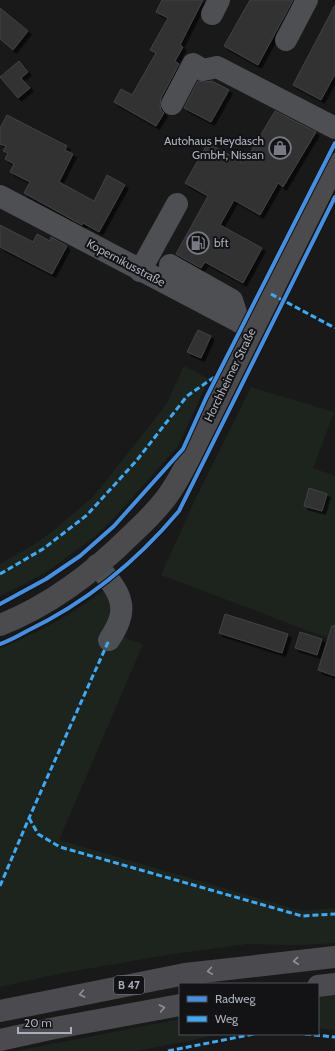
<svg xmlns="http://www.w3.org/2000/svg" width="335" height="1051" font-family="Cabin,sans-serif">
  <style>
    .green { fill: #1d241e }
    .building { fill: #313132; stroke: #424346; filter: url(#shadow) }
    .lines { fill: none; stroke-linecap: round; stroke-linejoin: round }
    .minor { stroke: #4d4f53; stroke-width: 22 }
    .major { stroke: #4b4b4e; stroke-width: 22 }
    .highway { stroke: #4b4b4f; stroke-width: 22 }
    .quiet { stroke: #3fa9f5; stroke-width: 3; stroke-dasharray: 6 3; stroke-linecap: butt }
    .cycleway-casing { stroke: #131316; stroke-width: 6 }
    .cycleway { stroke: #468fdf; stroke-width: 4 }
    .oneway { stroke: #8e909b }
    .labels { text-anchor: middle; stroke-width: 4; stroke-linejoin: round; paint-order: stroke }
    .shield { fill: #131316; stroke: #7d808a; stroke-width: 1 }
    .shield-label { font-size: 11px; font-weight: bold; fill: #aaaebb }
    .poi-label { font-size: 12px; fill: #aaaebb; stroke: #131316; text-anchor: end }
    .street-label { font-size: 12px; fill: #aaaebb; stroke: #131316 }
  </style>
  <defs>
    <filter id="shadow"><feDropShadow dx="3.5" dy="3.5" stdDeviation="0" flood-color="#0009"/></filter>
  </defs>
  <rect width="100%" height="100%" fill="#19191a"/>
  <path class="green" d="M 184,366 L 209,379 L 178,446 L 113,519 L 94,537 L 52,568 L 30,581 L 0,596 L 0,564 L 33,545 L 54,530 L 93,497 L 166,405 Z
    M 251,387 L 334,412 L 313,468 L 335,476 L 335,641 L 161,575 L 195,500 Z
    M 108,591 L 116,598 L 104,631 L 143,644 L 59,840 L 302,911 L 335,908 L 335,943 L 300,945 L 247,944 L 173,954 L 63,973 L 0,987 L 0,649 L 41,630 L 68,615 L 102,592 Z
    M 335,995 L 335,1030 L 318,1028 L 318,998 Z
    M 180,1019 L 180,1034 L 218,1034 L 189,1041 L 135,1051 L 16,1051 Z"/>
  <path class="building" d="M 162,0 L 203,0 L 180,45 L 183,47 L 175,61 L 179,64 L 161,98 L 160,105 L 161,110 L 164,113 L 156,126 L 114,102 L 121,89 L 132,95 L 156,53 L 150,50 L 168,18 L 156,12 Z
    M 250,0 L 293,0 L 258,65 L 224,46 Z
    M 335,5 L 335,74 L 321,100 L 293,85 Z
    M 0,8 L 28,31 L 13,50 L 0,39 Z
    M 19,61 L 28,72 L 21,78 L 30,88 L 18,98 L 0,77 Z
    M 198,81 L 205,82 L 212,81 L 229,90 L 211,122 L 184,108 Z
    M 275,111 L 316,132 L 283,187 L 278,183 L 260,215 L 234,200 L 220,225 L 262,248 L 243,283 L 205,262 L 201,268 L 176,254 L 208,196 L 185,183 L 208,143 L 244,163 Z
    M 7,115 L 67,146 L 65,150 L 73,154 L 59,182 L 94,201 L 107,175 L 125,185 L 99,232 L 83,223 L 82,225 L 24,193 L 30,182 L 10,172 L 14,164 L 5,159 L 8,153 L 3,151 L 6,146 L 0,144 L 0,128 Z
    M 0,225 L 33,242 L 37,234 L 50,241 L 51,237 L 67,246 L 52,274 L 0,247 Z
    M 198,330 L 211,336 L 201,358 L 187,352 Z
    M 309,488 L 327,494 L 322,511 L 304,506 Z
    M 225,614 L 288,634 L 282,653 L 219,633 Z
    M 332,626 L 335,626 L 335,676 L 318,670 Z
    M 300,632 L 322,639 L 317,655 L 295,648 Z"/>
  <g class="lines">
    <path class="minor" d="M 212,14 L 219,0
      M 286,40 L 307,0
      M 172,104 L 193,64 L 203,70 L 217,67 L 335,128
      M 0,196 L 253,329
      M 170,265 L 232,300 L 239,322
      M 140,271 L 177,204
      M 97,565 C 110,581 128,599 119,621 C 117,627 113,634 109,640"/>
    <path class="major" d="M 0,625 C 51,605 94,572 132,534 C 144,523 156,511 166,498 C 175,486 182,473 189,459 L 335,164"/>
    <path class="highway" d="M 318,986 L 335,984
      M 0,1011 L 185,974 L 335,957
      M 0,1040 L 50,1029 L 180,1005"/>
    <path class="quiet" d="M 271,294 L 335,328
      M 0,574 L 43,549 L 87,515 L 137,460 L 187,396 L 216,376
      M 29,818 L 38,834 L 60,847 L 302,916 L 335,914
      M 0,886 L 29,818 L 109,640
      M 305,1034 L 335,1037
      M 168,1051 L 254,1034"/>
    <g class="cycleway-casing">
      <path id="cycleway" d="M 0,604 L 46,579 L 80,556 L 114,526 L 183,449 L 206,398 L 335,143
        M 0,644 C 9,641 18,636 27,631 C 85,603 137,561 179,511 L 335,197"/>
    </g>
    <use href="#cycleway" class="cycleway"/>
  </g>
  <defs><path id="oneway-chevron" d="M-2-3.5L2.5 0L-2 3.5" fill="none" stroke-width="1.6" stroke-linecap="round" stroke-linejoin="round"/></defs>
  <g class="oneway">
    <use href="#oneway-chevron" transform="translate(296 961) rotate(174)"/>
    <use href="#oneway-chevron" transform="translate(210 971) rotate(172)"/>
    <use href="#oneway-chevron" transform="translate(82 994) rotate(169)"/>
    <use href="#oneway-chevron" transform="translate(162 1008) rotate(-11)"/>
  </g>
  <defs>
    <g id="shop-ring" transform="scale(1.15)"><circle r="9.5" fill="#131316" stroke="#777a83" stroke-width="1.5"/><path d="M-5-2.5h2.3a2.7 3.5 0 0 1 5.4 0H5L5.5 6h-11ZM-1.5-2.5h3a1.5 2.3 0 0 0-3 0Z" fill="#777a83"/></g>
    <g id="fuel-ring" transform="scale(1.15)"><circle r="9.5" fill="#131316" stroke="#777a83" stroke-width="1.5"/><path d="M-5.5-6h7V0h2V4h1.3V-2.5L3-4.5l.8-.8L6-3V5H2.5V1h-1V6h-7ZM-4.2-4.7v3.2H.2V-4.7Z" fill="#777a83"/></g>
  </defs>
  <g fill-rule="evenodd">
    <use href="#shop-ring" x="280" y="148"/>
    <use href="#fuel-ring" x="198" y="243"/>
  </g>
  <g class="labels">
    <rect class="shield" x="114" y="976" width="30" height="18" rx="3"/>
    <g class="shield-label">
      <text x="129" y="989">B 47</text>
    </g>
    <g class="poi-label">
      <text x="264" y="145">Autohaus Heydasch<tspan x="264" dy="14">GmbH, Nissan</tspan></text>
      <text x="214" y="247" text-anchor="start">bft</text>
    </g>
    <g class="street-label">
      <text transform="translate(126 263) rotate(28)" y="4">Kopernikusstraße</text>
      <text transform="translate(230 375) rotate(-64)" y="4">Horchheimer Straße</text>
    </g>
  </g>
  <rect x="179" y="983" width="140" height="52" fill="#131316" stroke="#4f5158"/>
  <rect x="187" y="996" width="20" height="6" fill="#468fdf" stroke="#4f5158"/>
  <text x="215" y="1003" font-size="12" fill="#aaaebb">Radweg</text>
  <rect x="187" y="1016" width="20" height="6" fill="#3fa9f5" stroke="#4f5158"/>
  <text x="215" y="1023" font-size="12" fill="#aaaebb">Weg</text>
  <path d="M18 1027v6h53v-6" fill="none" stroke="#aaaebb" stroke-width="2"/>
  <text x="24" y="1027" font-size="12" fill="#aaaebb" stroke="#131316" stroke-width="3" paint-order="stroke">20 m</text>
</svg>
